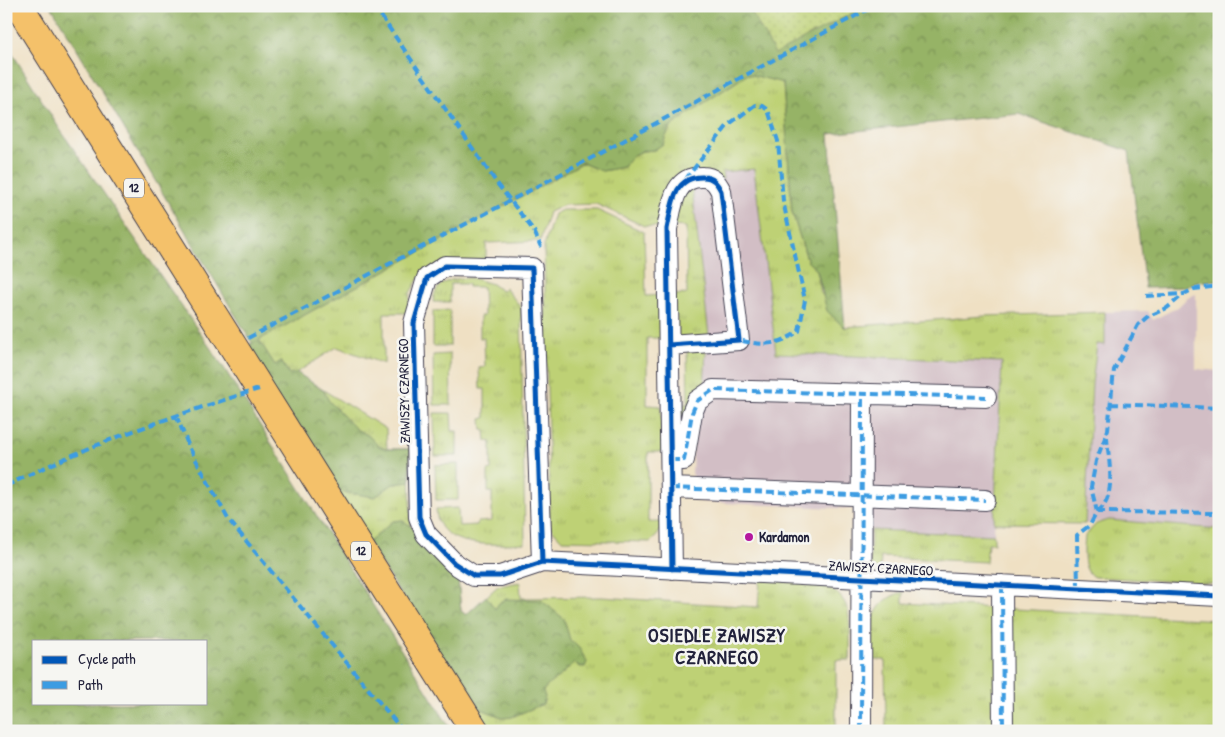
<svg xmlns="http://www.w3.org/2000/svg" width="1225" height="737" font-family="'Patrick Hand',sans-serif">
  <style>
    .industrial { fill: #d2bec5 }
    .grass { fill: url(#grass-tufts); stroke: #707a58 }
    .forest { fill: url(#forest-crowns); stroke: #5c6a50; fill-rule: evenodd }
    .garden { fill: url(#garden-dots); stroke: #707a58 }
    .lines { fill: none; stroke-linecap: round; stroke-linejoin: round }
    .street-casing { stroke: #413e4f; stroke-width: 22 }
    .primary-casing { stroke: #413e4f; stroke-width: 30 }
    .street { stroke: #fff; stroke-width: 20 }
    .primary { stroke: #f4c16a; stroke-width: 28 }
    .quiet { stroke: #3c9ce2; stroke-width: 4; stroke-dasharray: 8 4; stroke-linecap: butt }
    .cycleway-casing { stroke: #f6f6f2; stroke-width: 8 }
    .cycleway { stroke: #0057b8; stroke-width: 5 }
    .poi-dot { fill: #b5179e; stroke: #f6f6f2; stroke-width: 2 }
    .labels { text-anchor: middle; stroke-width: 5; stroke-linejoin: round; paint-order: stroke }
    .shield { fill: #f6f6f2; stroke: #626272; stroke-width: 1 }
    .shield-label { font-size: 12px; font-weight: bold; fill: #22223b }
    .street-label { font-size: 14px; fill: #22223b; stroke: #f6f6f2 }
    .poi-label { font-size: 14px; font-weight: bold; fill: #22223b; stroke: #f6f6f2; text-anchor: start }
    .district-label { font-size: 19px; font-weight: bold; letter-spacing: 1px; fill: #22223b; stroke: #f6f6f2 }
  </style>
  <defs>
    <pattern id="grass-tufts" width="24" height="20" patternUnits="userSpaceOnUse" patternTransform="scale(1.25)"><rect width="24" height="20" fill="#bed175"/><path d="M3 7l-1-3M5 7V3M7 7l1-3M15 17l-1-3M17 17v-4M19 17l1-3" fill="none" stroke="#a3b366"/></pattern>
    <pattern id="forest-crowns" width="20" height="18" patternUnits="userSpaceOnUse" patternTransform="scale(1.25)"><rect width="20" height="18" fill="#96b366"/><path d="M2 6a3 3 0 1 1 6 0M12 15a3 3 0 1 1 6 0" fill="none" stroke="#7a9155"/></pattern>
    <pattern id="garden-dots" width="8" height="8" patternUnits="userSpaceOnUse" patternTransform="scale(1.25)"><rect width="8" height="8" fill="#bed175"/><path d="M2 2h.1M6 6h.1" fill="none" stroke="#a3b366" stroke-width="1.8" stroke-linecap="round"/></pattern>
  </defs>
  <rect width="100%" height="100%" fill="#f6f6f2"/>
  <filter id="ink" filterUnits="userSpaceOnUse"><feTurbulence type="fractalNoise" baseFrequency=".02" numOctaves="2"/><feDisplacementMap in="SourceGraphic" scale="10" xChannelSelector="R" yChannelSelector="G"/><feConvolveMatrix kernelMatrix="1 2 1 2 8 2 1 2 1" color-interpolation-filters="sRGB"/></filter>
  <filter id="wash" filterUnits="userSpaceOnUse"><feTurbulence type="fractalNoise" baseFrequency=".0096" numOctaves="4" result="noise"/><feDisplacementMap in="SourceGraphic" scale="20" xChannelSelector="R" yChannelSelector="G"/><feGaussianBlur stdDeviation="1.12" result="paint"/><feColorMatrix in="noise" values="0 0 0 0 0 0 0 0 0 0 0 0 0 0 0 0 0 1.4 0 .05"/><feComposite in="paint" operator="in"/></filter>
  <g filter="url(#wash)">
    <rect width="100%" height="100%" fill="#efe0c3"/>
    <path class="industrial" d="M 754,169 L 776,353 L 1002,362 L 994,535 L 871,530 L 855,509 L 703,502 L 692,473 L 693,451 L 709,336 L 692,188 L 722,172 Z
      M 1196,294 L 1196,369 L 1219,371 L 1219,529 L 1109,520 L 1085,524 L 1092,384 L 1097,344 L 1105,345 L 1105,312 L 1148,311 L 1153,320 L 1178,307 L 1187,298 Z"/>
    <path class="grass" d="M 748,74 L 783,82 L 792,212 L 808,262 L 817,270 L 821,293 L 845,327 L 984,316 L 1105,312 L 1105,345 L 1097,344 L 1092,384 L 1085,524 L 994,523 L 1002,362 L 776,353 L 754,169 L 722,172 L 723,179 L 688,178 L 666,227 L 644,226 L 596,204 L 564,205 L 549,212 L 540,241 L 486,243 L 486,259 L 419,278 L 410,293 L 408,313 L 384,313 L 384,364 L 337,347 L 296,373 L 386,429 L 387,449 L 410,449 L 411,526 L 458,579 L 461,611 L 466,615 L 498,586 L 520,582 L 521,598 L 601,597 L 758,607 L 760,580 C 793,582 844,575 849,617 C 851,631 850,646 850,660 L 836,660 L 836,731 L 488,731 L 244,348 L 582,163 L 602,171 L 624,167 L 631,157 L 642,151 L 654,150 L 662,144 L 669,129 L 686,115 Z
      M 692,188 L 709,336 L 674,339 L 672,295 L 687,294 L 686,227 L 672,226 L 683,195 Z
      M 562,210 L 597,210 L 644,232 L 646,296 L 661,295 L 662,338 L 647,338 L 647,405 L 661,406 L 662,452 L 648,452 L 648,522 L 662,522 C 662,532 657,536 650,542 L 562,540 L 550,527 L 544,246 L 554,214 Z
      M 472,278 L 492,284 L 502,291 L 505,288 L 521,307 L 525,543 C 497,544 437,552 436,509 L 458,508 L 459,526 L 477,525 L 478,522 L 492,521 L 492,492 L 488,492 L 488,471 L 491,470 L 491,442 L 486,441 L 485,431 L 482,430 L 481,419 L 485,418 L 485,389 L 480,389 L 479,368 L 485,367 L 484,338 L 480,338 L 480,316 L 484,316 L 483,287 L 468,287 L 468,284 L 450,284 L 450,302 L 433,302 C 435,280 453,278 472,278 Z
      M 450,310 L 450,346 L 433,346 L 433,311 Z
      M 687,349 L 706,350 L 704,390 L 680,454 L 676,404 L 688,404 Z
      M 450,354 L 451,405 L 434,405 L 433,355 Z
      M 434,413 L 451,413 L 452,431 L 457,431 L 457,456 L 435,456 Z
      M 458,464 L 458,500 L 436,500 L 435,465 Z
      M 1109,520 L 1219,529 L 1219,584 L 1094,577 C 1081,571 1084,548 1085,536 L 1096,524 Z
      M 871,530 L 994,535 L 994,543 L 988,543 L 986,562 L 881,557 L 880,570 L 876,569 L 870,563 Z
      M 903,592 L 903,603 L 1219,620 L 1219,731 L 886,731 L 885,660 L 868,660 C 870,631 869,601 903,592 Z"/>
    <path class="forest" d="M 51,6 L 1219,6 L 1219,280 L 1196,282 L 1186,287 L 1145,288 L 1129,151 L 1019,114 L 829,134 L 845,328 L 827,311 L 817,270 L 808,262 L 792,212 L 783,83 L 748,74 L 686,115 L 669,129 L 663,144 L 654,150 L 642,151 L 631,157 L 624,167 L 602,171 L 582,163 L 259,340 L 275,365 L 281,361 L 289,374 L 296,372 L 323,390 L 329,401 L 356,429 L 369,436 L 378,446 L 387,449 L 410,449 L 410,482 L 393,484 L 375,497 L 336,491 L 244,348 L 252,343 Z
      M 6,43 L 59,128 L 222,365 L 452,731 L 6,731 ZM 34,641 L 206,641 L 206,703 L 34,703 Z
      M 402,520 L 411,526 L 458,579 L 461,611 L 466,615 L 486,596 L 495,609 L 499,603 L 506,599 L 541,600 L 564,619 L 570,640 L 579,648 L 587,662 L 585,667 L 579,667 L 575,663 L 571,665 C 563,676 551,680 543,691 L 545,697 L 543,704 L 512,717 L 504,718 L 471,705 L 368,543 L 393,521 Z"/>
    <path class="garden" d="M 748,6 L 865,6 L 775,54 Z"/>
  </g>
  <g filter="url(#ink)">
    <g class="lines">
      <g class="street-casing">
        <path id="street" d="M 669,345 L 739,340 L 721,191 C 717,183 713,177 703,177 C 673,176 672,206 667,229 L 672,569
          M 671,460 L 684,460 L 692,413 L 697,401 L 713,390 L 986,397
          M 671,488 L 985,500
          M 542,562 L 532,268 L 445,266 L 427,278 L 414,323 L 419,517 L 426,534 L 454,563 L 474,576 L 500,576 L 542,562 L 1219,596
          M 1002,585 L 1003,731
          M 861,731 L 862,394"/>
      </g>
      <g class="primary-casing">
        <path id="primary" d="M 19,6 L 475,731"/>
      </g>
      <use href="#street" class="street"/>
      <use href="#primary" class="primary"/>
      <path class="quiet" d="M 374,6 L 496,182 L 534,231 L 541,247
        M 685,180 L 728,125 L 755,105 L 762,106 L 768,110 L 778,141 L 783,201 L 805,300 L 799,331 C 778,346 763,346 739,340
        M 1146,296 L 1184,294
        M 248,338 L 582,163 L 874,6
        M 1111,404 L 1219,408
        M 176,415 L 189,447 L 228,519 L 403,731
        M 671,460 L 684,460 L 692,413 L 697,401 L 713,390 L 986,397
        M 6,486 C 87,445 172,416 259,389
        M 671,488 L 985,500
        M 1097,512 L 1219,513
        M 1097,512 C 1118,497 1108,460 1107,437
        M 1002,585 L 1003,731
        M 1078,589 L 1077,535 L 1090,525 L 1097,512 L 1091,487 L 1096,461 L 1108,430 L 1114,370 L 1138,325 L 1147,317 L 1167,308 L 1184,294 L 1194,289 L 1219,286
        M 861,731 L 862,394"/>
      <g class="cycleway-casing">
        <path id="cycleway" d="M 669,345 L 739,340 L 721,191 C 717,183 713,177 703,177 C 673,176 672,206 667,229 L 672,569
          M 542,562 L 532,268 L 445,266 L 427,278 L 414,323 L 419,517 L 426,534 L 454,563 L 474,576 L 500,576 L 542,562 L 1219,596"/>
      </g>
      <use href="#cycleway" class="cycleway"/>
    </g>
  </g>
  <circle class="poi-dot" cx="749" cy="537" r="5"/>
  <g class="labels">
    <g class="shield">
      <rect x="124" y="178.5" width="20" height="19" rx="4"/>
      <rect x="351" y="541.5" width="20" height="19" rx="4"/>
    </g>
    <g class="shield-label">
      <text x="134" y="192">12</text>
      <text x="361" y="555">12</text>
    </g>
    <g class="street-label">
      <text transform="translate(404 391) rotate(-91)" y="5">ZAWISZY CZARNEGO</text>
      <text transform="translate(881 568) rotate(3)" y="5">ZAWISZY CZARNEGO</text>
    </g>
    <g class="poi-label">
      <text x="759" y="542">Kardamon</text>
    </g>
    <g class="district-label">
      <text x="717" y="642">OSIEDLE ZAWISZY<tspan x="717" dy="22">CZARNEGO</tspan></text>
    </g>
  </g>
  <rect width="1225" height="737" fill="none" stroke="#f6f6f2" stroke-width="25"/>
  <rect x="32" y="640" width="175" height="65" fill="#f6f6f2" stroke="#a1a1a9"/>
  <rect x="42" y="656" width="25" height="8" fill="#0057b8" stroke="#a1a1a9"/>
  <text x="78" y="664" font-size="15" fill="#22223b">Cycle path</text>
  <rect x="42" y="681" width="25" height="8" fill="#3c9ce2" stroke="#a1a1a9"/>
  <text x="78" y="690" font-size="15" fill="#22223b">Path</text>
</svg>
